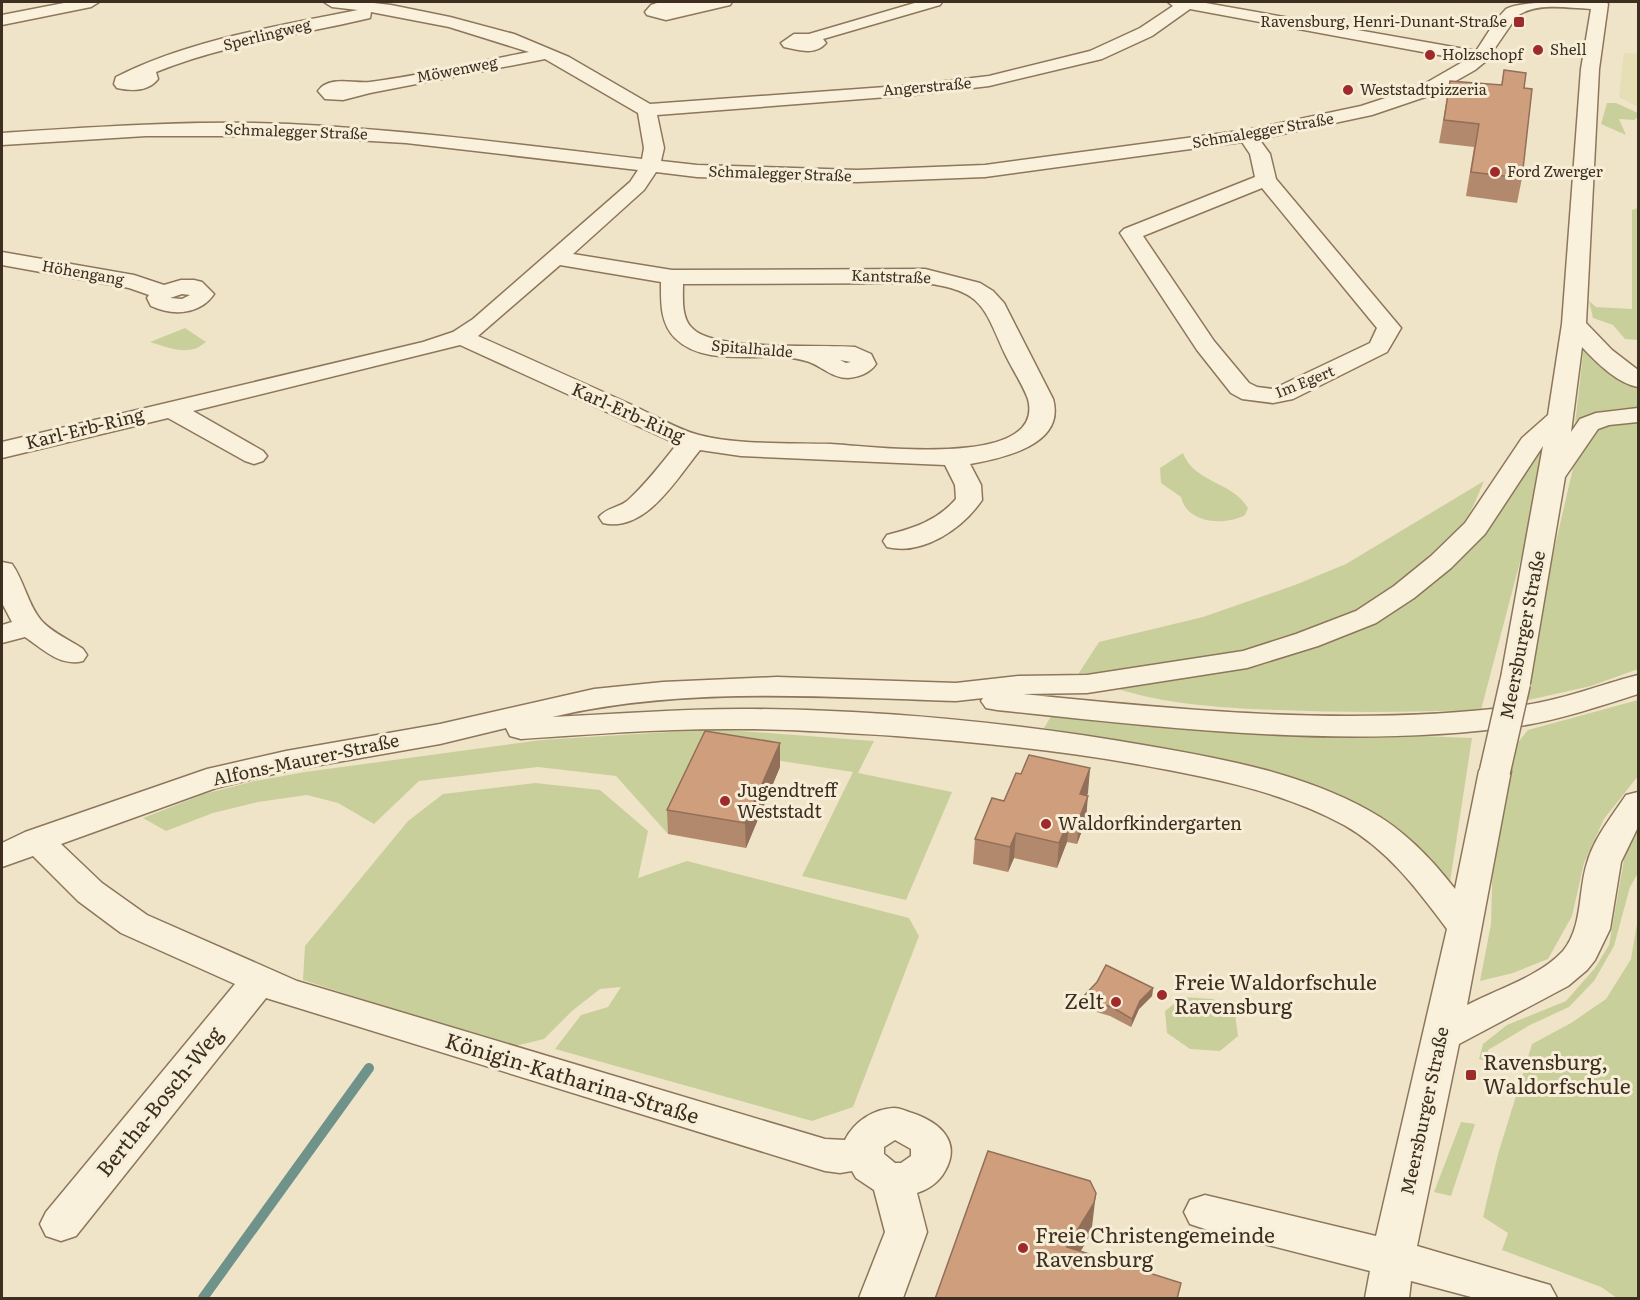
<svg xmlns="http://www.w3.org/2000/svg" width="1640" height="1300" font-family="Literata,serif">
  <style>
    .farmland { fill: #e6deb5 }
    .green { fill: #c9cf9b }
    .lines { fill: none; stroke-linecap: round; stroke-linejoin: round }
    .stream { stroke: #6f938a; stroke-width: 10 }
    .minor-casing { stroke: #8d765c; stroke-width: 3 }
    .minor { fill: #faf1dc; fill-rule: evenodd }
    .minor-bridge-casing { stroke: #8d765c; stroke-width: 33; stroke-linecap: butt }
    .minor-bridge { stroke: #faf1dc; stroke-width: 30 }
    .wall { fill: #b2896c }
    .shaded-wall { fill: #916f58 }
    .building { fill: #cf9f7d; stroke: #916f58; stroke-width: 1.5 }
    .poi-dot { fill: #9e2a2b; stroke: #f7eed8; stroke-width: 2 }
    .labels { text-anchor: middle; stroke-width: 6; stroke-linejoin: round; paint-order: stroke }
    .far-poi-label { font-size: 15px; fill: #3d2e20; stroke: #f7eed8; text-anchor: start }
    .far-street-label { font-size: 15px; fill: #3d2e20; stroke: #f7eed8 }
    .street-label { font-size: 18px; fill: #3d2e20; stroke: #f7eed8 }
    .poi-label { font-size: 18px; fill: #3d2e20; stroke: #f7eed8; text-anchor: start }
    .near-poi-label { font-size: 21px; fill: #3d2e20; stroke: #f7eed8; text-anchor: start }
    .near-street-label { font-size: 21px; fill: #3d2e20; stroke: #f7eed8 }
  </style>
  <rect width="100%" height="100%" fill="#f0e4c8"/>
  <path class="farmland" d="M 1624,53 L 1638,54 L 1638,107 L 1619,97 Z"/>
  <path class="green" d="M 1607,103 L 1616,103 L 1638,113 L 1638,117 L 1634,120 L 1619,119 L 1626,135 L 1601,124 Z
    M 1638,208 L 1638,340 L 1625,339 L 1613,325 L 1593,318 L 1589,301 L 1596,307 L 1632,309 L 1632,210 Z
    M 185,328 L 206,342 C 189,357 170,348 150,342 Z
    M 1584,346 L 1606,365 L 1638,385 L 1638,409 C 1614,407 1595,411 1575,424 Z
    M 1629,419 L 1638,420 L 1638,669 L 1591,686 L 1519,702 L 1576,455 C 1595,431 1597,425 1629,419 Z
    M 1531,443 L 1544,445 L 1526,539 L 1481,710 C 1414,712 1346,713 1278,710 C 1223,708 1167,705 1115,688 L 1277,660 L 1349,633 L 1413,600 L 1455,565 L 1488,526 Z
    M 1183,453 C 1193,482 1233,482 1248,508 L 1245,515 C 1225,526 1187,524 1181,497 L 1161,483 L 1160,468 Z
    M 1484,481 C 1479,492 1475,504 1469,514 C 1458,535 1428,562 1409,576 C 1309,652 1197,661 1077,676 L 1099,642 L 1203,617 L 1295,585 L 1346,564 Z
    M 1638,700 L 1638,776 L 1604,819 L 1584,863 L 1572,916 L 1548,959 L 1513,973 L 1480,981 L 1491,924 L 1495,771 L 1528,730 Z
    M 1053,713 L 1294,731 L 1472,738 L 1448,895 L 1303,783 L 1250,766 L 1188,752 L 1044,728 Z
    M 716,729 L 874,741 L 858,773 L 952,792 L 906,900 L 802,876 L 853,772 L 709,750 L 668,834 L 616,776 L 538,767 L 419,781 L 374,824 L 338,803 L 307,795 L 258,802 L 213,813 L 166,831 L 143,818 L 204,794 L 255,781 L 305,772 L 541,740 Z
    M 535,783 L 600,790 L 648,831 L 638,878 L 687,861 L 909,918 L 919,936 L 853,1107 L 812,1121 L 555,1049 L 581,1015 L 608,1007 L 621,987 L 600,989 L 572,1011 L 544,1039 L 511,1047 L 303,980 L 305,946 L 408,821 L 443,794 Z
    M 1638,830 L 1638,873 L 1630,887 L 1614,946 L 1594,981 L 1569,1007 L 1530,1025 L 1488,1050 L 1486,1061 L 1479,1059 L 1483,1044 L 1507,1025 L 1566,1001 L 1595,968 L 1609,945 L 1625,854 Z
    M 1638,918 L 1638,1298 L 1617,1298 L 1601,1287 L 1502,1250 L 1508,1233 L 1483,1217 L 1498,1154 L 1532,1044 L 1571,1023 L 1606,999 L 1631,959 Z
    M 1183,997 L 1213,999 L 1235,1014 L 1238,1036 L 1220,1051 L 1190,1049 L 1167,1033 L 1165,1011 Z
    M 1461,1122 L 1475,1124 L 1451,1196 L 1434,1192 Z"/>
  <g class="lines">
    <path class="stream" d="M 203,1298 L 369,1068"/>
    <g class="minor-casing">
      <path id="minor" d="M 69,2 L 99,2 L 91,7 L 2,25 L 2,15 Z
        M 324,2 L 365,2 L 391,5 L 450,17 L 514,34 L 569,57 L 650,104 L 913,85 L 989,76 L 1090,51 L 1140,28 L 1173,6 L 1168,2 L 1200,2 L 1476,51 C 1485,38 1494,21 1506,9 C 1520,0 1585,2 1606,2 L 1608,4 L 1599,69 L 1586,323 L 1612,350 L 1638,370 L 1638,387 C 1617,383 1597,363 1582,347 L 1571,432 L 1580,419 L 1596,413 L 1638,408 L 1638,422 L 1609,425 L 1598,429 L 1565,477 L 1530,683 L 1526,690 L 1515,692 L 1504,690 L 1500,683 L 1543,446 L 1485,534 L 1451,568 L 1414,598 L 1376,623 L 1318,646 L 1247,668 L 1087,693 L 1023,694 C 1187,711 1355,727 1519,706 C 1560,701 1599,685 1638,675 L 1638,694 C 1600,706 1559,720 1520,726 C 1347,750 1169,728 997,710 L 986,708 L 981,701 L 983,698 L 956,701 C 822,697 684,686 552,717 C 615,714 679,709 742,709 C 875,709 1019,723 1149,746 C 1224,759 1301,773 1368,810 C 1403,829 1430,857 1455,889 L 1479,771 L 1483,764 L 1495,761 L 1507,764 L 1511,771 L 1467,1005 C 1497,989 1539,977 1563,951 C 1583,927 1578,891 1587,863 C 1594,838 1612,816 1626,795 L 1638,792 L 1638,827 L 1621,862 L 1610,929 L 1595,960 L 1587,970 L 1568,986 L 1459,1044 L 1417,1246 L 1550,1285 L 1557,1298 L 1475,1298 L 1411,1281 L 1409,1298 L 1365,1298 L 1370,1271 L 1205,1229 L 1190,1224 L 1184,1212 L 1190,1200 L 1205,1195 L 1376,1236 L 1447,929 C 1417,889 1388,850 1344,825 C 1280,790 1207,777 1136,764 C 1057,750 976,742 896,736 C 845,733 794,729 743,729 C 669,728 595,734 521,739 L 510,736 L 506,728 L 440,744 L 286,771 L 216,788 L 61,844 L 102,883 L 147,915 L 297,981 L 825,1139 L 845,1140 C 854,1122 873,1109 894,1108 C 900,1108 906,1111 912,1113 C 939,1122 962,1141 945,1171 C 939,1182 929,1189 917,1193 L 927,1232 L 903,1298 L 859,1298 L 885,1232 L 874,1190 L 856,1178 L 852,1171 L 840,1173 L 825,1171 L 266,998 L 76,1236 L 61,1241 L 46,1236 L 40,1224 L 46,1212 L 235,984 L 121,933 L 78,901 L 33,856 L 2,867 L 2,843 L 25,832 L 207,769 L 286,751 L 440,724 L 594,689 L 663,682 L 777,677 L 956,683 L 1019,676 L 1087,675 L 1243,651 L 1296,634 L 1356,611 L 1394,586 L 1431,556 L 1465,523 L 1522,438 L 1548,415 L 1562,324 L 1581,69 L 1591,9 C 1567,8 1537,2 1517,16 L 1486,61 L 1475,70 L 1431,95 L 1372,115 L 1259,139 L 1270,154 L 1276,179 L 1401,328 L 1387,352 L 1293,399 L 1273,403 L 1242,399 L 1231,393 L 1197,350 L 1120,233 L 1124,229 L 1255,177 L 1250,154 L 1242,142 L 985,177 L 857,182 L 697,177 L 656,172 L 644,190 L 573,254 L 672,270 L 925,269 L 980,283 L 993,291 L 1004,303 L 1053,399 C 1066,445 1003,458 970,464 L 981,485 L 982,500 C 963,528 923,556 887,547 L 883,541 L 887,535 C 914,528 937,521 956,499 L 955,485 L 945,465 L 741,456 L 700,450 C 677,478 646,533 603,523 L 599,517 C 606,508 618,508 627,501 C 646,484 661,464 677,444 L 460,345 L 193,411 L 263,451 L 267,456 L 263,461 L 254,464 L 245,461 L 168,418 L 2,458 L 2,442 L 423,342 L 453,332 L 473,319 L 630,182 L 638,170 L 406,143 L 286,136 L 146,136 L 2,145 L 2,133 C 97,127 193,120 289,124 C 407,130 524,145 642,159 L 644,148 L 638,113 L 545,59 L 370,93 L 343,100 L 325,99 L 318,91 C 329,75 354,84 370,82 C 423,75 476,62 529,52 L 449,27 L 371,12 L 370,18 C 298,35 225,44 156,72 L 158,79 C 148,92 131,91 117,88 L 114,84 L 116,77 C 189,40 277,26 358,10 L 332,7 ZM 1190,9 L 1466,60 L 1419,87 L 1361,106 L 1247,130 L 985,165 L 857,170 L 697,165 L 661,161 L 664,148 L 657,115 L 913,95 L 989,86 L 1102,59 L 1152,36 ZM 1262,188 L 1377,328 L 1370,343 L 1273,389 L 1257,387 L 1249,383 L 1214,341 L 1143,236 ZM 560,265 L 661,282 C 661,302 660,323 675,338 C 707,370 767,349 806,361 C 821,365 831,378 848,378 C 859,377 870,373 876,364 L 871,354 L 855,347 C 820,344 714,352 692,328 C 681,318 683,297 683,284 L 925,283 C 982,291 983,305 1005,354 C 1012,369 1022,383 1028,399 C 1047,470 869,446 831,444 C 791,443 737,445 699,435 C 676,429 654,415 632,405 C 581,382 530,359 478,336 ZM 840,360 L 851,362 L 846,363 ZM 895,1140 L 911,1149 L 911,1156 L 901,1163 L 895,1163 L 884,1154 L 884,1147 Z
        M 703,2 L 732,2 L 730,5 L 666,20 L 647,15 L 645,12 L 651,5 L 657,3 Z
        M 918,2 L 942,2 L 940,5 L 823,39 L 826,43 C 815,56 798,50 784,47 L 781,43 L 794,34 L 809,34 Z
        M 2,252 L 134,275 L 164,285 L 181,280 L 194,280 L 202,282 L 214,294 C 200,315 172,316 151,306 L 147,298 L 149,295 L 129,288 L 2,265 ZM 182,294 L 190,295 L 182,299 L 170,298 Z
        M 2,562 L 12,564 C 24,581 27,602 40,619 C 49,631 70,640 83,649 L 87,655 L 83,661 C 60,667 43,649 25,637 L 2,643 L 2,625 L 12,622 L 2,603 Z"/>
    </g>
    <use href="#minor" class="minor"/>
    <g class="minor-bridge-casing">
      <path id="minor-bridge" d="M 1495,771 L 1515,683"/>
    </g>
    <use href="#minor-bridge" class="minor-bridge"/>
  </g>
  <path class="wall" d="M 1504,70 L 1524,88 L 1522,178 L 1517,203 L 1466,196 L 1474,147 L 1439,143 L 1450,81 L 1501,85 Z
    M 780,743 L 780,767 L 746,848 L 668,834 L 667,810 Z
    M 1090,768 L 1087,795 L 1086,820 L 1077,844 L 1067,842 L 1057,868 L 1014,858 L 1008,872 L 973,864 L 975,839 L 1004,801 L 1021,774 Z
    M 1153,988 L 1152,996 L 1139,1009 L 1131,1027 L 1110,1016 L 1080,1007 L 1081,999 Z"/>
  <path class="shaded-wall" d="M 780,743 L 780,767 L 746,848 L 745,823 Z
    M 1090,768 L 1088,793 L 1078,818 L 1080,794 Z
    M 1088,796 L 1086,820 L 1077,844 L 1079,819 Z
    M 1070,817 L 1067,842 L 1057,868 L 1059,843 Z
    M 1016,833 L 1014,858 L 1008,872 L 1010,847 Z
    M 1153,988 L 1152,996 L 1139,1009 L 1131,1027 L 1132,1019 L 1140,1001 Z
    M 1096,1193 L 1092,1227 L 1089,1237 L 1063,1282 L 1067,1247 Z"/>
  <path class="building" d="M 1504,70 L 1526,73 L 1524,88 L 1532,89 L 1522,178 L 1471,172 L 1479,124 L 1444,120 L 1450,81 L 1502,85 Z
    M 705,731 L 780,743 L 745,823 L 667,810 Z
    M 1029,755 L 1090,768 L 1080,794 L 1088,796 L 1079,819 L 1070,817 L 1059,843 L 1016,833 L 1010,847 L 975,839 L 992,798 L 1004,801 L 1016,773 L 1021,774 Z
    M 1106,965 L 1153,988 L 1140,1001 L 1132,1019 L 1112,1007 L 1081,999 L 1097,982 Z
    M 988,1151 L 1090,1181 L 1096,1193 L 1094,1203 L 1067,1247 L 1181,1283 L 1177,1299 L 935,1299 Z"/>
  <g class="poi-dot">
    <rect x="1513" y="16" width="12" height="12" rx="3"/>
    <circle cx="1538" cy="50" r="6"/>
    <circle cx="1430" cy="55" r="6"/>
    <circle cx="1348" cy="90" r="6"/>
    <circle cx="1495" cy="172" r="6"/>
    <circle cx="725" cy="801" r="6"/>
    <circle cx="1046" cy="824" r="6"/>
    <circle cx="1162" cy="995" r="6"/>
    <circle cx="1116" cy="1002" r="6"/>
    <rect x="1465" y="1069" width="12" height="12" rx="3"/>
    <circle cx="1023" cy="1248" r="6"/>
  </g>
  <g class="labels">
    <g class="far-poi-label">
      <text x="1507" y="27" text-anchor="end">Ravensburg, Henri-Dunant-Straße</text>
      <text x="1550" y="55">Shell</text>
      <text x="1442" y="60">Holzschopf</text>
      <text x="1360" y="95">Weststadtpizzeria</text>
      <text x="1507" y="177">Ford Zwerger</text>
    </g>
    <g class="far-street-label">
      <text transform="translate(267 35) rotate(-14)" y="5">Sperlingweg</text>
      <text transform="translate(457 70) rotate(-11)" y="5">Möwenweg</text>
      <text transform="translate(927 87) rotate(-5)" y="5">Angerstraße</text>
      <text transform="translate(1263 131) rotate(-10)" y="5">Schmalegger Straße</text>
      <text transform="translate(296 132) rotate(2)" y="5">Schmalegger Straße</text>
      <text transform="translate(780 174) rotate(2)" y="5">Schmalegger Straße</text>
      <text transform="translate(83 273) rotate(10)" y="5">Höhengang</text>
      <text transform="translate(891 277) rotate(2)" y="5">Kantstraße</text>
      <text transform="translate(752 349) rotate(5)" y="5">Spitalhalde</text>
      <text transform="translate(1305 382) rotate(-22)" y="5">Im Egert</text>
    </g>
    <g class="street-label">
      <text transform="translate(628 413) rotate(24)" y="6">Karl-Erb-Ring</text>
      <text transform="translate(85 429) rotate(-14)" y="6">Karl-Erb-Ring</text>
      <text transform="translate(1523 635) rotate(-79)" y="6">Meersburger Straße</text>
      <text transform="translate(306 760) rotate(-12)" y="6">Alfons-Maurer-Straße</text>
      <text transform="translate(1425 1111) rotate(-78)" y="6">Meersburger Straße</text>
    </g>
    <g class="poi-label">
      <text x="737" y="797">Jugendtreff<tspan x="737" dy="21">Weststadt</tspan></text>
      <text x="1058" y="830">Waldorfkindergarten</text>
    </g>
    <g class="near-poi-label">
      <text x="1174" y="990">Freie Waldorfschule<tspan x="1174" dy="24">Ravensburg</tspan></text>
      <text x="1104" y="1009" text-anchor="end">Zelt</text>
      <text x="1483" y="1070">Ravensburg,<tspan x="1483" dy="24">Waldorfschule</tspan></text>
      <text x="1035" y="1243">Freie Christengemeinde<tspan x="1035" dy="24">Ravensburg</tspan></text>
    </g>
    <g class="near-street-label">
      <text transform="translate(572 1079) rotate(17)" y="7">Königin-Katharina-Straße</text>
      <text transform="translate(160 1102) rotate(-51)" y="7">Bertha-Bosch-Weg</text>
    </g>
  </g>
  <rect width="1640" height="1300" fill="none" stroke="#3d2e20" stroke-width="6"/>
</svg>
